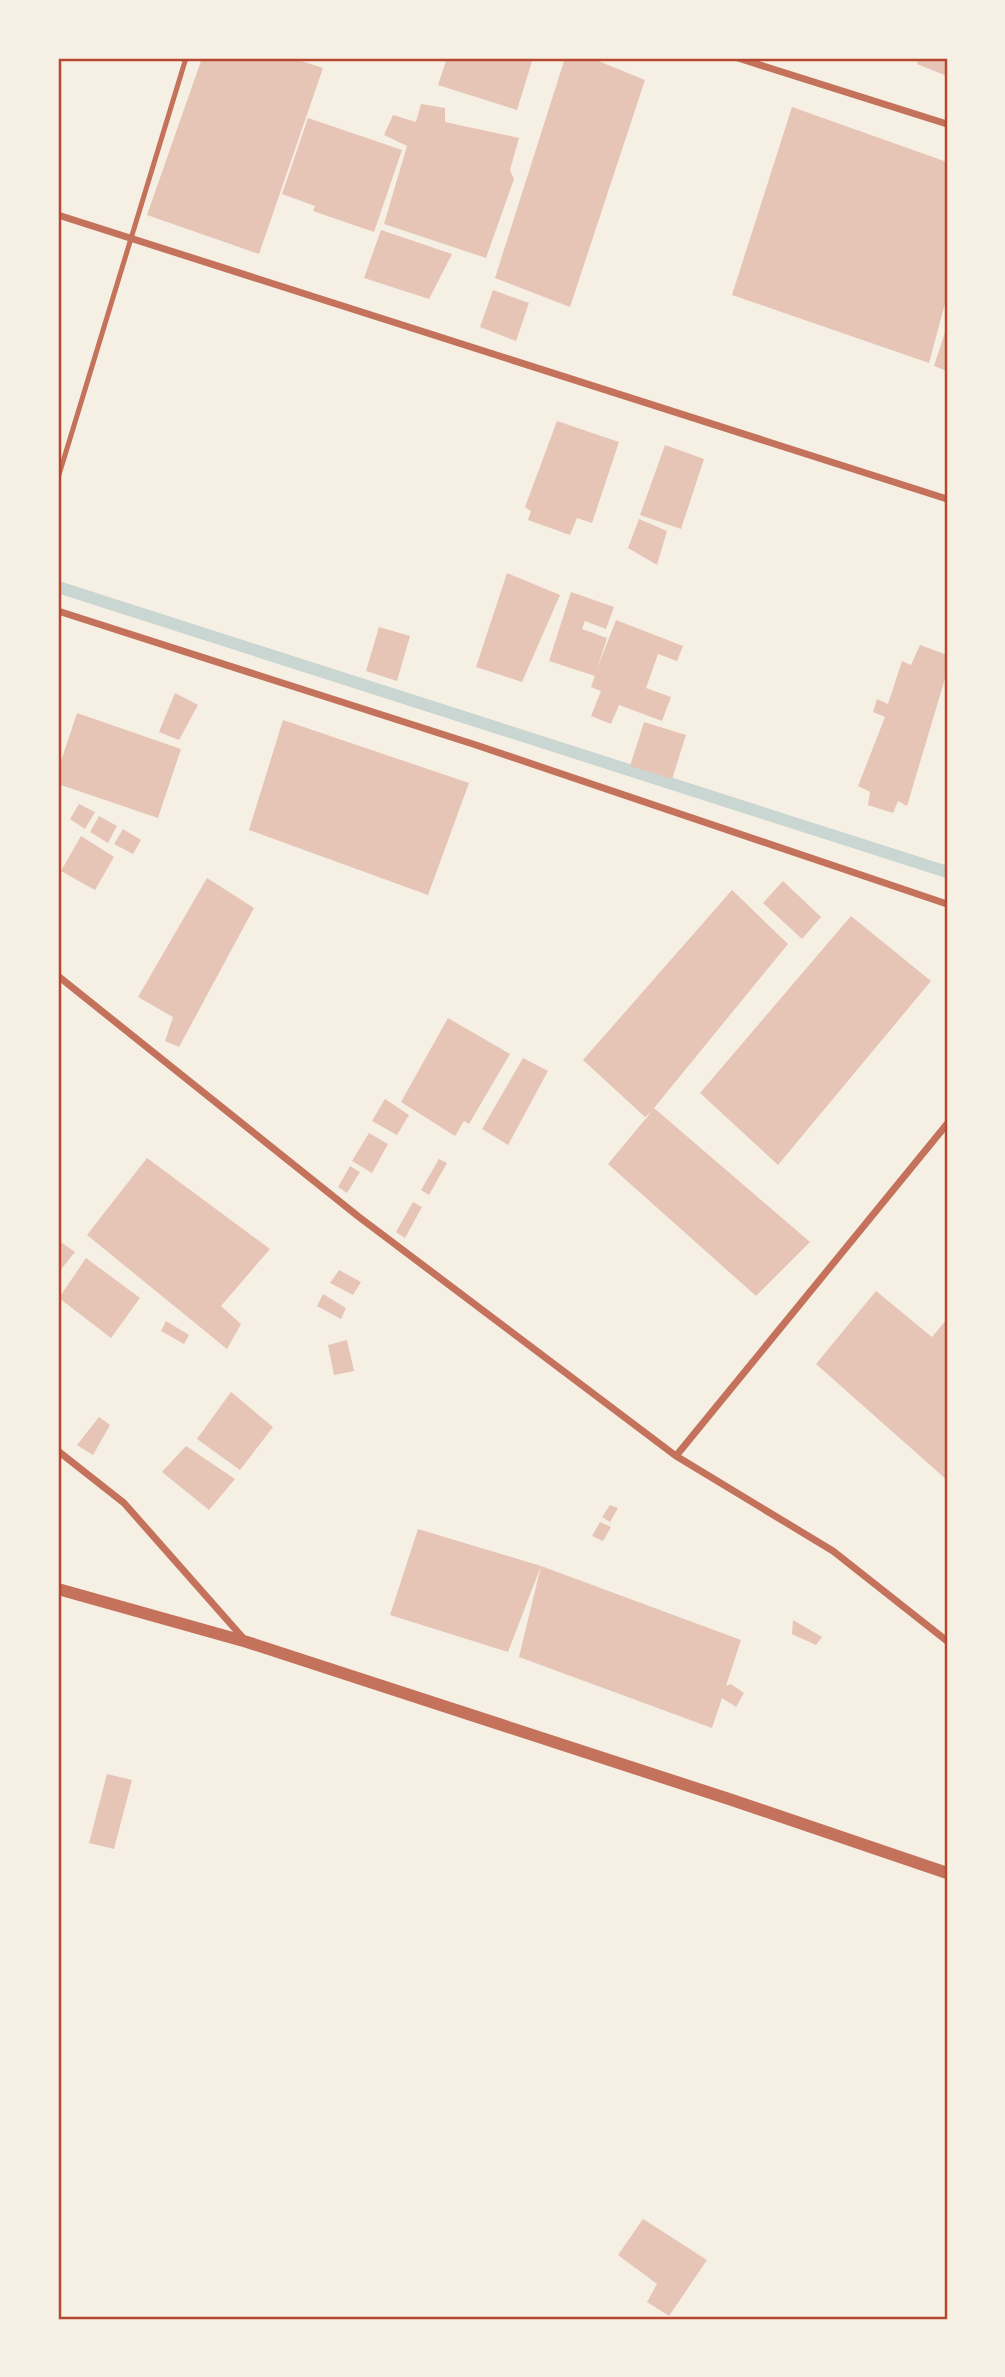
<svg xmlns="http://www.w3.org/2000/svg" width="1005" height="2377" font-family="Commissioner,sans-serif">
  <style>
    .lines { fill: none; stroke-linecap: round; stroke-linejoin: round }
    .stream { stroke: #c9d6d2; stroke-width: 12 }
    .building { fill: #e6c5b7 }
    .service { stroke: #c5725c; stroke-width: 5 }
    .minor { stroke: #c5725c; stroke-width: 7 }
    .tertiary { stroke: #c5725c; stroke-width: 12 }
    .neatline { fill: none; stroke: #b5482f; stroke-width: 2.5 }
  </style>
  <rect width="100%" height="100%" fill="#f6efe4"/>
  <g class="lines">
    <path class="stream" d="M 58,587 L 947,872"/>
  </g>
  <path class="building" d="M 202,58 L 292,58 L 323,68 L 259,254 L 147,215 Z
    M 447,58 L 533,58 L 517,110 L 438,85 Z
    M 565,58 L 591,58 L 645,80 L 570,307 L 495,278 Z
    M 919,58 L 947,58 L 947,76 L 917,64 Z
    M 421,104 L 445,108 L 445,122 L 519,138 L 510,170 L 514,179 L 486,258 L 384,224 L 407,146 L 384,135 L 393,115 L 416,122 Z
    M 792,107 L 947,162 L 947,296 L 929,363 L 732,295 Z
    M 308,118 L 402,150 L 374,232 L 313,211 L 315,206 L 282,194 Z
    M 381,230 L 452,254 L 429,299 L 364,278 Z
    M 493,290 L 529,303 L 516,341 L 480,327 Z
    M 947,326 L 947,371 L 934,366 Z
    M 557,421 L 619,442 L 592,523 L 577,518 L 570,535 L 528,520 L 531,511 L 525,507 Z
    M 665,445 L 704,459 L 681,529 L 640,515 Z
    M 639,519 L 667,531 L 657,565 L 628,548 Z
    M 507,573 L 560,595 L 522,682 L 476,667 Z
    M 571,592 L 614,607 L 606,629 L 585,621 L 582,629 L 607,638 L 597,669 L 616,620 L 683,646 L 677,661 L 658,654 L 646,688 L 671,697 L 662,721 L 619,705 L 611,724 L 591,716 L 601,691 L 591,687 L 595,676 L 549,661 Z
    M 379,627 L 410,636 L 397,681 L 366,671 Z
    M 920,645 L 947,655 L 947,672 L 907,806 L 898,801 L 893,813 L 868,805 L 870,792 L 858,786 L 885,717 L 873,712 L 877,699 L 888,704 L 902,661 L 911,665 Z
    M 175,693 L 198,705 L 179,740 L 159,732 Z
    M 77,713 L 181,749 L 158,818 L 58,784 L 58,770 Z
    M 283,720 L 469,783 L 428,895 L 249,830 Z
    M 644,722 L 686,735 L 672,779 L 630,766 Z
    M 79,804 L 95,812 L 85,829 L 70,819 Z
    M 99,816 L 117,826 L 108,843 L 90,832 Z
    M 123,829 L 141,840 L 133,854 L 114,844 Z
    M 81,836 L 114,857 L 95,890 L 61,871 Z
    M 207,878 L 254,908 L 179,1047 L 165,1041 L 173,1017 L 138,997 Z
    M 783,881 L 821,917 L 802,939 L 763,903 Z
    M 732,890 L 788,944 L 654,1108 L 810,1242 L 756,1296 L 608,1164 L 652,1111 L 645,1117 L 583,1060 Z
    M 851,916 L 931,981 L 778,1165 L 700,1093 Z
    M 448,1018 L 510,1054 L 469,1124 L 464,1121 L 455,1136 L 401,1102 Z
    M 523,1058 L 548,1071 L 508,1145 L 482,1129 Z
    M 385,1099 L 409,1115 L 397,1135 L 372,1121 Z
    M 369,1133 L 388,1144 L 372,1173 L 352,1161 Z
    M 147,1158 L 270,1249 L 221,1306 L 241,1324 L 227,1349 L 87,1235 Z
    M 439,1159 L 447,1163 L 429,1195 L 421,1190 Z
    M 350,1166 L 360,1172 L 347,1193 L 338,1187 Z
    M 413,1202 L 422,1207 L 405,1238 L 396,1232 Z
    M 58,1240 L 75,1252 L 58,1273 Z
    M 86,1258 L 140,1298 L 111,1338 L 59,1298 Z
    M 339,1270 L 361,1282 L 353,1295 L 330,1283 Z
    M 876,1291 L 932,1337 L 947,1319 L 947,1480 L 816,1364 Z
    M 323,1294 L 346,1308 L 341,1319 L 317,1306 Z
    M 166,1321 L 189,1335 L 184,1344 L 161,1331 Z
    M 347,1340 L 354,1371 L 334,1375 L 328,1345 Z
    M 231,1392 L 273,1427 L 240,1470 L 197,1439 Z
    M 99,1417 L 110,1425 L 93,1455 L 77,1445 Z
    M 186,1446 L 235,1479 L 209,1510 L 162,1472 Z
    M 610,1505 L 618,1508 L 610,1522 L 602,1517 Z
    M 600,1522 L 611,1527 L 603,1541 L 592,1536 Z
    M 418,1529 L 541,1566 L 741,1640 L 726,1686 L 731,1684 L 744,1693 L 736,1707 L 722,1698 L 712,1728 L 519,1657 L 541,1566 L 508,1652 L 390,1615 Z
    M 793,1620 L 822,1637 L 816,1645 L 792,1634 Z
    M 107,1774 L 132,1780 L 114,1849 L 89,1843 Z
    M 643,2219 L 707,2260 L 669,2316 L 647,2302 L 657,2284 L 618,2255 Z"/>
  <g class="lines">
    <path class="service" d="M 58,478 L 186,58"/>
    <path class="minor" d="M 738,58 L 947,124
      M 58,215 L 947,499
      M 58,611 L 476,745 L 947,904
      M 58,976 L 359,1217 L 676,1456 L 833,1551 L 947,1641
      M 58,1451 L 124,1503 L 244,1639
      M 676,1456 L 947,1124"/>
    <path class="tertiary" d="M 58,1589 L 247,1642 L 732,1800 L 947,1873"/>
  </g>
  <rect width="1005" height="2377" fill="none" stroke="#f6efe4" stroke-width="119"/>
  <rect x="60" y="60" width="886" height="2258" class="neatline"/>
</svg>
